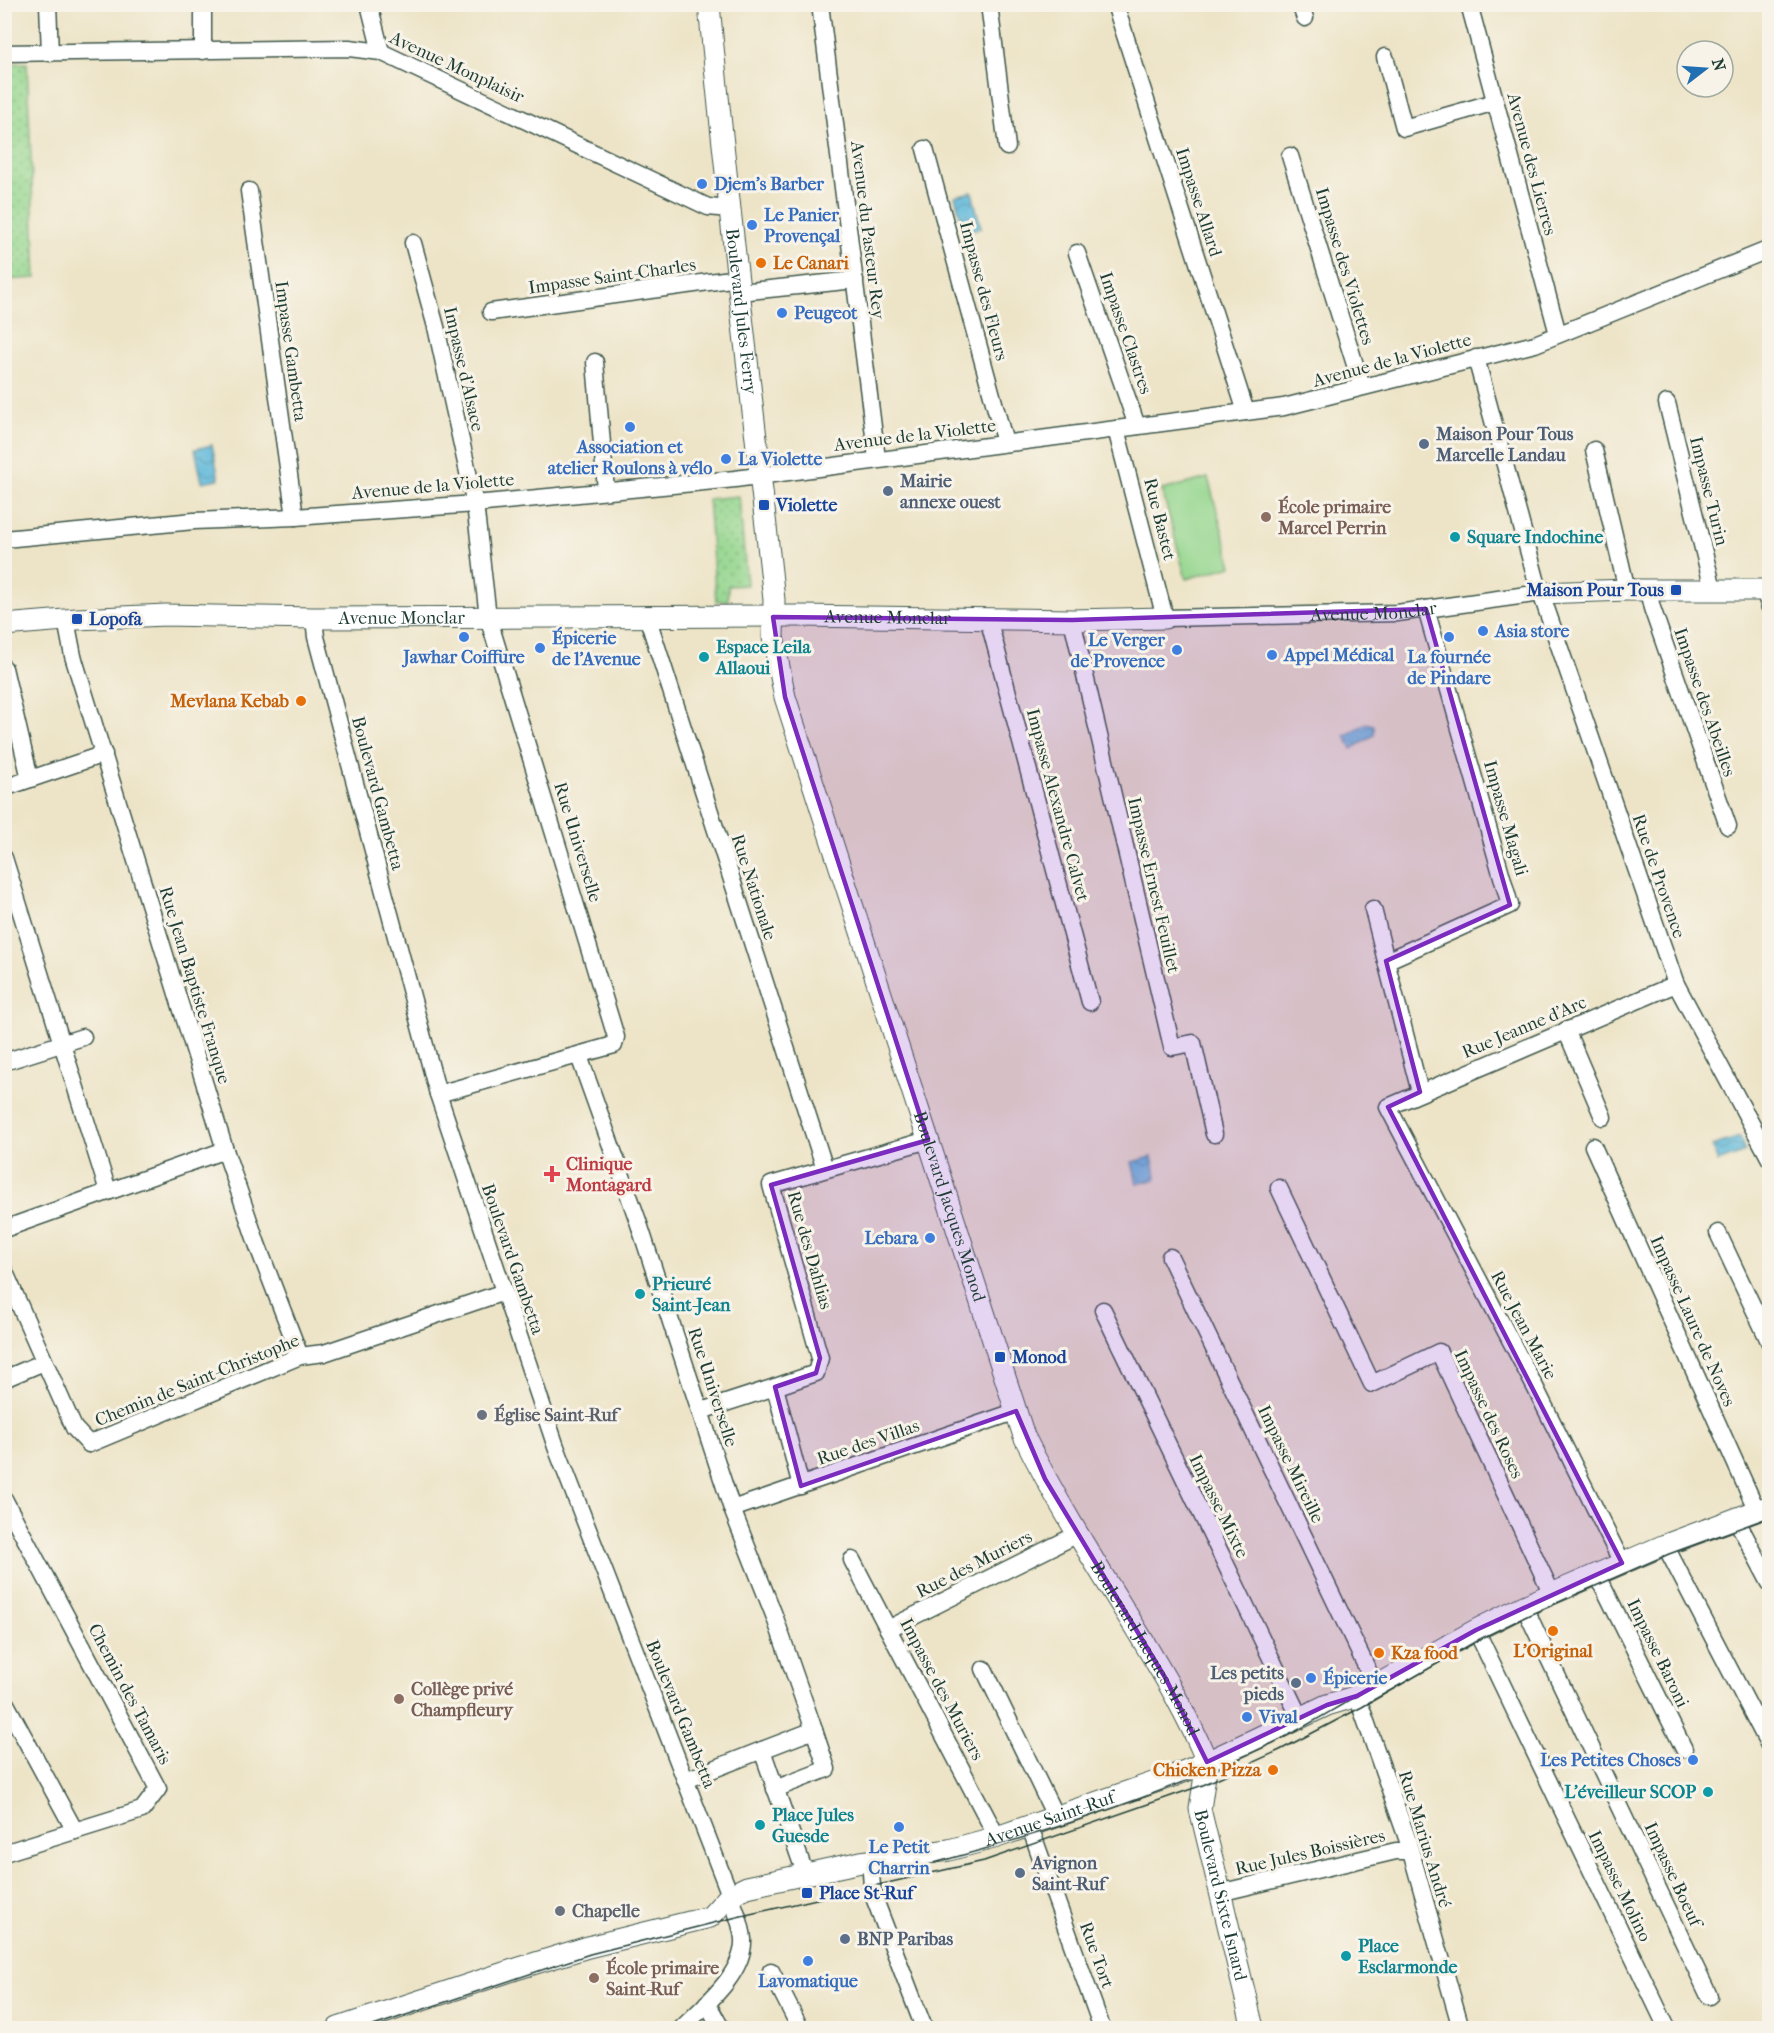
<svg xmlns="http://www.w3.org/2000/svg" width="1774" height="2033" font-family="'IM FELL French Canon',serif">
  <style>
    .grass { fill: url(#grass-dots); stroke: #5a8a61; stroke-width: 1.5 }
    .pitch { fill: #94d68e; stroke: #5a8a61; stroke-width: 1.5 }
    .water { fill: url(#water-waves); stroke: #3e7a87; stroke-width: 1.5 }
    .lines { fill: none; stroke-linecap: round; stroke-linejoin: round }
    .minor-casing { stroke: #3e564a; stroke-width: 19 }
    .tertiary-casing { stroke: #3e564a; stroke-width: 23 }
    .minor { stroke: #fff; stroke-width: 16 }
    .tertiary { stroke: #fff; stroke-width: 21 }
    .tram { stroke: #1f3d34; stroke-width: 1.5 }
    .marked { fill: #7b2cbf; fill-opacity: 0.2; stroke: #7b2cbf; stroke-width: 4.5; stroke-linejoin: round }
    .shop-dot { fill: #3f7fe0; stroke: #f7f3e8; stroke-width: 2 }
    .food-dot { fill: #e8710a; stroke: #f7f3e8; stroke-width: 2 }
    .service-dot { fill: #5c6f8a; stroke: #f7f3e8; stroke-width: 2 }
    .transit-dot { fill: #1a4fb4; stroke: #f7f3e8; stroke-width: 2 }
    .education-dot { fill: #8d6e63; stroke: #f7f3e8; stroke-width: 2 }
    .culture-dot { fill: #0f9aa8; stroke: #f7f3e8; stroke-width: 2 }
    .health-dot { fill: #e0444e; stroke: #f7f3e8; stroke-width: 2 }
    .worship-dot { fill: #6b7280; stroke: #f7f3e8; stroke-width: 2 }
    .labels { text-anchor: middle; stroke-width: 6; stroke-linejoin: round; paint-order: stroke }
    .street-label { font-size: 18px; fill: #1f3d34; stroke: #f7f3e8 }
    .shop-label { font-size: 18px; font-weight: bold; fill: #366cbe; stroke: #f7f3e8; text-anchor: start }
    .food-label { font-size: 18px; font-weight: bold; fill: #c56008; stroke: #f7f3e8; text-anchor: start }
    .service-label { font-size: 18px; font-weight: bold; fill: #4e5e75; stroke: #f7f3e8; text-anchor: start }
    .transit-label { font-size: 18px; font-weight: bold; fill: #164399; stroke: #f7f3e8; text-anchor: start }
    .education-label { font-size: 18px; font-weight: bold; fill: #785e54; stroke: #f7f3e8; text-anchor: start }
    .culture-label { font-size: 18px; font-weight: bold; fill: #0d838f; stroke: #f7f3e8; text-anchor: start }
    .health-label { font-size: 18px; font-weight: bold; fill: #be3a42; stroke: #f7f3e8; text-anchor: start }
    .worship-label { font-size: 18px; font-weight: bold; fill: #5b616d; stroke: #f7f3e8; text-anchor: start }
  </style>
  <defs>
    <pattern id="grass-dots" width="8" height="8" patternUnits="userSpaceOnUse" patternTransform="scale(1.5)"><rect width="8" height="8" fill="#94d68e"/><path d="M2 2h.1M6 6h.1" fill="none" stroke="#78af75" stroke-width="1.8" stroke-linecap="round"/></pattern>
    <pattern id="water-waves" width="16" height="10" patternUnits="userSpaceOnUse" patternTransform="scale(1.5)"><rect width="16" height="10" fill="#5db8da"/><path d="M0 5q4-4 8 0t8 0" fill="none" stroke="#4c97b2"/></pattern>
  </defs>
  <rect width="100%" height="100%" fill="#f7f3e8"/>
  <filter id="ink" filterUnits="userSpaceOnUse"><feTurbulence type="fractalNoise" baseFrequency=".0167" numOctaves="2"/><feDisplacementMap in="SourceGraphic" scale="12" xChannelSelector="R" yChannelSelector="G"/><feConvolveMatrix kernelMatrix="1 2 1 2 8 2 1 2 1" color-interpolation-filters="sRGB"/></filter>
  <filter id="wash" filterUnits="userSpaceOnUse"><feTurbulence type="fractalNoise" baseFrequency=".008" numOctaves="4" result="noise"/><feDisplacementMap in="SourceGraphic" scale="24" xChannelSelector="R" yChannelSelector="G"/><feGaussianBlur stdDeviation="1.35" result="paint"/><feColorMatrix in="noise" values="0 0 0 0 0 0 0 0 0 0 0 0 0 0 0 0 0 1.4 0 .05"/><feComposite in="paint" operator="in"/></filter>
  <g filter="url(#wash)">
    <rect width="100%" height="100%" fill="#ede4c7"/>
    <path class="grass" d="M 27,63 L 36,278 L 5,280 L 5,64 Z
      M 739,496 L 747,585 L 728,586 L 728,601 L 716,601 L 708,499 Z"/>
    <path class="pitch" d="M 1208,478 L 1232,566 L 1186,579 L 1162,490 Z"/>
    <path class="water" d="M 972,192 L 981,228 L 964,231 L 955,196 Z
      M 212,445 L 219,479 L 202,482 L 195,449 Z
      M 1366,723 L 1374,725 L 1374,735 L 1352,749 L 1345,736 Z
      M 1740,1137 L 1745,1152 L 1718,1162 L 1712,1146 Z
      M 1152,1157 L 1157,1179 L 1137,1184 L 1132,1162 Z"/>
  </g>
  <g filter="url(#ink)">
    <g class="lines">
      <g class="minor-casing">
        <g id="minor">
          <path d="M 48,4 L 50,53"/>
          <path d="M 203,4 L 203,51"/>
          <path d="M 369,4 L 381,52"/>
          <path d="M 820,4 L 877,459"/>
          <path d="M 989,4 L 1007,147"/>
          <path d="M 1115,4 L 1246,412"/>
          <path d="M 1300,4 L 1305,18"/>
          <path d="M 1469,4 L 1558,334"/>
          <path d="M 4,53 L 349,48 L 381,52 L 708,207 L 729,209"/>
          <path d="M 1385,57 L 1404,128 L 1495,102"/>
          <path d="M 925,149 L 1005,443"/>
          <path d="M 1290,156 L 1362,387"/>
          <path d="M 249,191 L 295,517"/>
          <path d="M 413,243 L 436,327 L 475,504 L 488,617 L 616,1037 L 614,1045 L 438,1094"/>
          <path d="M 1077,253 L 1137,426"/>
          <path d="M 740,292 L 855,280"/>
          <path d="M 491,312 L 738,278"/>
          <path d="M 1476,358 L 1536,579 L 1676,984 L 1770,1159"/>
          <path d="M 595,362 L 606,490"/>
          <path d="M 1667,403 L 1713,589"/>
          <path id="s1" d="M 1116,429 L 1165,618 L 1397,613 L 1541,593"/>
          <path d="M 1594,450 L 1627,590"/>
          <path d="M 4,539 L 194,521 L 295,517 L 475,504 L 735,479 L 1284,407 L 1535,344 L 1770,249"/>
          <path d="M 1764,590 L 1770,608"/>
          <path d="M 1648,591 L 1652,608 L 1728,826"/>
          <path d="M 647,616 L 825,1169"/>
          <path d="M 314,618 L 316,637 L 438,1094 L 556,1447 L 730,1895 C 735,1909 742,1924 743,1939 C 745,1973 704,2006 682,2028"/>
          <path d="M 988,618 L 1090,1002"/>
          <path d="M 66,620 L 73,656 L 225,1150 L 257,1244 L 300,1356"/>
          <path d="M 1072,620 L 1172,1047 L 1193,1043 L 1214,1134"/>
          <path d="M 4,668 L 30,779"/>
          <path d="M 4,788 L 104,754"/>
          <path d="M 4,858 L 108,1191"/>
          <path d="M 1373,909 L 1386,961"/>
          <path d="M 1566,1030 L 1603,1117"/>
          <path d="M 579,1056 L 638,1221 L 732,1509 L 774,1615 L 814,1730"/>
          <path d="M 4,1062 L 83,1037"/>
          <path d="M 1420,1092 L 1386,961 L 1510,905 L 1426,609"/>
          <path d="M 1593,1146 L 1757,1511"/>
          <path d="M 1279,1188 L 1372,1384 L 1439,1352 L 1552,1594"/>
          <path d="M 4,1229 L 225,1150"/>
          <path d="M 1718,1233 L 1770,1343"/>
          <path d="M 1170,1257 L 1376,1687"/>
          <path d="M 4,1270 L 74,1428 L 89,1444 L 300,1356 L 324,1353 L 504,1292"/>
          <path d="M 1103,1310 L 1300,1718"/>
          <path d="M 4,1379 L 44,1362"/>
          <path d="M 701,1411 L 775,1387"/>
          <path d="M 801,1486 L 775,1387 L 816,1373 L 820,1358 L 771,1185 L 928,1140"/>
          <path d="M 4,1499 L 158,1789 L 142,1810 L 4,1853"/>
          <path d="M 732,1509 L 1017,1411"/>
          <path d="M 1736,1519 L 1770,1583"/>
          <path d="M 1665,1545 L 1770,1747"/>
          <path d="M 852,1560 L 997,1837"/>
          <path d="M 1622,1563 L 1535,1387 L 1388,1107 L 1676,984"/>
          <path d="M 1597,1574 L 1684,1749"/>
          <path d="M 1524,1606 L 1709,1996"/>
          <path d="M 888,1629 L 1078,1534"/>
          <path d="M 1476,1630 L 1667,2028"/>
          <path d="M 984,1669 L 1056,1818"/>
          <path d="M 1357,1696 L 1407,1838 L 1461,2028"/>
          <path d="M 4,1700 L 75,1831"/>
          <path d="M 762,1750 L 814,1730 L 827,1769 L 775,1789"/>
          <path d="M 686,1780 L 762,1750 L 805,1873"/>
          <path d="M 1030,1827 L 1102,2028"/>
          <path d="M 870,1860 L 872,1886 L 875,1900 L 924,2028"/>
          <path d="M 1219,1893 L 1396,1851 L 1410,1851"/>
          <path d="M 771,1971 L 800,2028"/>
          <path d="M 707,2003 L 721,2028"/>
        </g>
      </g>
      <g class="tertiary-casing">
        <g id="tertiary">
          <path id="s2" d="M 709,4 C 727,203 753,402 774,600 L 773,637 L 785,697 L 1024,1436 C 1057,1503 1097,1566 1136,1629 C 1162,1672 1188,1715 1207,1762"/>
          <path d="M 1541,593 L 1627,590 L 1770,590"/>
          <path id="s3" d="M 4,625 L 77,619 L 166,615 L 314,618 L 799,616 L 1072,620 L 1165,618"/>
          <path id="s4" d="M 1207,1762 L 1200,1809 L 1253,2028"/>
          <path id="s5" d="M 338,2028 L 513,1970 L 588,1947 L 710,1917 L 730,1895 L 747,1887 L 861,1862 L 949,1850 L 997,1837 L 1173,1776 L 1207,1762 L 1327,1705 L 1357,1696 L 1476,1630 L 1524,1606 L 1665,1545 L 1770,1506"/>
        </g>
      </g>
      <use href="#minor" class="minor"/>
      <use href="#tertiary" class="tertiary"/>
      <path class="tram" d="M 934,1863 C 1050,1832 1165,1794 1273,1743 C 1302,1729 1329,1712 1357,1696
        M 367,2028 L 590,1954 L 737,1917 L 984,1861 L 1203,1785 L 1280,1750 L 1362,1707 L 1480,1639 L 1529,1615 L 1669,1554 L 1770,1517"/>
    </g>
  </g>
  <path class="marked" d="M 1426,609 L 1510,905 L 1386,961 L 1420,1092 L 1388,1107 L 1622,1563 L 1476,1630 L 1357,1696 L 1327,1705 L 1207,1762 L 1166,1679 L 1045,1479 L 1016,1411 L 801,1486 L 775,1387 L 816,1373 L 820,1358 L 771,1185 L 928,1140 L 785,697 L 773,617 L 1072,620 Z"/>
  <g class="shop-dot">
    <circle cx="702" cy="184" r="6"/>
    <circle cx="752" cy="225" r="6"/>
    <circle cx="782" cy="313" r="6"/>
    <circle cx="630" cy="427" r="6"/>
    <circle cx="726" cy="459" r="6"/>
    <circle cx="1483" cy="631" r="6"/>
    <circle cx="464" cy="637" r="6"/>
    <circle cx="1449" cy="637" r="6"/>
    <circle cx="540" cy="648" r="6"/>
    <circle cx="1177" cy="650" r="6"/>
    <circle cx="1272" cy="655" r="6"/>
    <circle cx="930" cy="1238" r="6"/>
    <circle cx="1311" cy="1678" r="6"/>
    <circle cx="1247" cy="1717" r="6"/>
    <circle cx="1693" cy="1760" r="6"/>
    <circle cx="899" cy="1827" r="6"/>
    <circle cx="808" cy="1961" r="6"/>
  </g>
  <g class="food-dot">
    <circle cx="761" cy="263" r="6"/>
    <circle cx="301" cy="701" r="6"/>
    <circle cx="1553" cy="1631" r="6"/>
    <circle cx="1379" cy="1653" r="6"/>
    <circle cx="1273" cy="1770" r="6"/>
  </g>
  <g class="service-dot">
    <circle cx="1424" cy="444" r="6"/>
    <circle cx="888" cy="491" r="6"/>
    <circle cx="1296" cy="1683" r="6"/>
    <circle cx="1020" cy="1873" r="6"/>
    <circle cx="845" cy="1939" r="6"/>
  </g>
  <g class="transit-dot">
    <rect x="758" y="499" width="12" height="12" rx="3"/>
    <rect x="1670" y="584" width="12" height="12" rx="3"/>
    <rect x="71" y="613" width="12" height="12" rx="3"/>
    <rect x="994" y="1351" width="12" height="12" rx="3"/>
    <rect x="801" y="1887" width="12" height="12" rx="3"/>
  </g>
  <g class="education-dot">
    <circle cx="1266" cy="517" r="6"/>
    <circle cx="399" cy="1699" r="6"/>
    <circle cx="594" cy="1978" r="6"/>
  </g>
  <g class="culture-dot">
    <circle cx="1455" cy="537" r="6"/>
    <circle cx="704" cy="657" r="6"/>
    <circle cx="640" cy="1294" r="6"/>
    <circle cx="1708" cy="1792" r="6"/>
    <circle cx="760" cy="1825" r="6"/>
    <circle cx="1346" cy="1956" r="6"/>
  </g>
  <path class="health-dot" d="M549 1165h6v6h6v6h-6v6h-6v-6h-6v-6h6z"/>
  <g class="worship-dot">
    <circle cx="482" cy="1415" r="6"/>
    <circle cx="560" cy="1911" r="6"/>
  </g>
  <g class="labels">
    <g class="street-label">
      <text transform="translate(457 67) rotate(25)" y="6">Avenue Monplaisir</text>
      <text transform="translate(1532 164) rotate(75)" y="6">Avenue des Lierres</text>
      <text transform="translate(1199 202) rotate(72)" y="6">Impasse Allard</text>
      <text transform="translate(868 230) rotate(83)" y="6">Avenue du Pasteur Rey</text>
      <text transform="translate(1345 266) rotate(73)" y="6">Impasse des Violettes</text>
      <text transform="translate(612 276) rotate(-8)" y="6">Impasse Saint-Charles</text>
      <text transform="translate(984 291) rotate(75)" y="6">Impasse des Fleurs</text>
      <text dy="6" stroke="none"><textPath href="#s2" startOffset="309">Boulevard Jules Ferry</textPath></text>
      <text transform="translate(1126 333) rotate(71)" y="6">Impasse Clastres</text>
      <text transform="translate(291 351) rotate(82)" y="6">Impasse Gambetta</text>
      <text transform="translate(1392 360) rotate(-15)" y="6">Avenue de la Violette</text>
      <text transform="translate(464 369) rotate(77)" y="6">Impasse d'Alsace</text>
      <text transform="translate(915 435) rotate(-7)" y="6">Avenue de la Violette</text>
      <text transform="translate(433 486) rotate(-5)" y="6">Avenue de la Violette</text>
      <text transform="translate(1709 491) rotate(76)" y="6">Impasse Turin</text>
      <text transform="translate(1160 519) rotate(76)" y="6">Rue Bastet</text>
      <text dy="6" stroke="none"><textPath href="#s1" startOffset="404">Avenue Monclar</textPath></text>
      <text dy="6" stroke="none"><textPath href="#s3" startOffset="398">Avenue Monclar</textPath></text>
      <text dy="6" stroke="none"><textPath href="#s3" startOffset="884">Avenue Monclar</textPath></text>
      <text transform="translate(1705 702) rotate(71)" y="6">Impasse des Abeilles</text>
      <text transform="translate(378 793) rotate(75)" y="6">Boulevard Gambetta</text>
      <text transform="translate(1058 805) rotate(75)" y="6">Impasse Alexandre Calvet</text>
      <text transform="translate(1506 818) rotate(74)" y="6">Impasse Magali</text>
      <text transform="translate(578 842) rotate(73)" y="6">Rue Universelle</text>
      <text transform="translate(1659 876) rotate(71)" y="6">Rue de Provence</text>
      <text transform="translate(1154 885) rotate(77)" y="6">Impasse Ernest Feuillet</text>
      <text transform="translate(754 887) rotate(72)" y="6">Rue Nationale</text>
      <text transform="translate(195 985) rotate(73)" y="6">Rue Jean Baptiste Franque</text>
      <text transform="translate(1524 1027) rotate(-23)" y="6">Rue Jeanne d'Arc</text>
      <text dy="6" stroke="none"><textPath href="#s2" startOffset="1233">Boulevard Jacques Monod</textPath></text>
      <text transform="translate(810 1250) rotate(74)" y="6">Rue des Dahlias</text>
      <text transform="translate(513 1259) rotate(71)" y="6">Boulevard Gambetta</text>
      <text transform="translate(1693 1321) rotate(66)" y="6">Impasse Laure de Noves</text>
      <text transform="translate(1524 1325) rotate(62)" y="6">Rue Jean Marie</text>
      <text transform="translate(197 1380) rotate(-22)" y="6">Chemin de Saint-Christophe</text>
      <text transform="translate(713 1387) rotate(72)" y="6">Rue Universelle</text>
      <text transform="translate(1489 1414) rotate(65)" y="6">Impasse des Roses</text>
      <text transform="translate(868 1442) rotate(-19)" y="6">Rue des Villas</text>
      <text transform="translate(1291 1464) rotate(64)" y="6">Impasse Mireille</text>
      <text transform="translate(1219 1506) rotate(64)" y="6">Impasse Mixte</text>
      <text transform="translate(974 1564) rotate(-27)" y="6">Rue des Muriers</text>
      <text dy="6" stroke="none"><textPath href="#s2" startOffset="1719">Boulevard Jacques Monod</textPath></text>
      <text transform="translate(1658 1653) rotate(64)" y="6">Impasse Baroni</text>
      <text transform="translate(942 1689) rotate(62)" y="6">Impasse des Muriers</text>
      <text transform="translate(130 1694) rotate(62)" y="6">Chemin des Tamaris</text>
      <text transform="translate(681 1714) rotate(68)" y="6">Boulevard Gambetta</text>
      <text dy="6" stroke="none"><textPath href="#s5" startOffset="748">Avenue Saint-Ruf</textPath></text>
      <text transform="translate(1425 1839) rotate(73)" y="6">Rue Marius André</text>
      <text transform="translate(1310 1852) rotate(-13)" y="6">Rue Jules Boissières</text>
      <text transform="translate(1673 1874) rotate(65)" y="6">Impasse Boeuf</text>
      <text transform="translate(1620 1886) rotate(64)" y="6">Impasse Molino</text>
      <text dy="6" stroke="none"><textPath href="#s4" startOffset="136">Boulevard Sixte Isnard</textPath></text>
      <text transform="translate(1097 1955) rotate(70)" y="6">Rue Tort</text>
    </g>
    <g class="shop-label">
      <text x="714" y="190">Djem's Barber</text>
      <text x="764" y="221">Le Panier<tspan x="764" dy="21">Provençal</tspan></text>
      <text x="794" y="319">Peugeot</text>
      <text x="630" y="453" text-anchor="middle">Association et<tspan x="630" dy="21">atelier Roulons à vélo</tspan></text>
      <text x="738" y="465">La Violette</text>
      <text x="1495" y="637">Asia store</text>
      <text x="552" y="644">Épicerie<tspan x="552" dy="21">de l'Avenue</tspan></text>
      <text x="1165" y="646" text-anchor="end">Le Verger<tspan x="1165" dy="21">de Provence</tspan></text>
      <text x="1284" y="661">Appel Médical</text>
      <text x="464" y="663" text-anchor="middle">Jawhar Coiffure</text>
      <text x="1449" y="663" text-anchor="middle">La fournée<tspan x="1449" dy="21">de Pindare</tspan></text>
      <text x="918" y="1244" text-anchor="end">Lebara</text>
      <text x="1323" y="1684">Épicerie</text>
      <text x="1259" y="1723">Vival</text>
      <text x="1681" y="1766" text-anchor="end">Les Petites Choses</text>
      <text x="899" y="1853" text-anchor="middle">Le Petit<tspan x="899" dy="21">Charrin</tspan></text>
      <text x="808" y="1987" text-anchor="middle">Lavomatique</text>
    </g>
    <g class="food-label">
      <text x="773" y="269">Le Canari</text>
      <text x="289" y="707" text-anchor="end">Mevlana Kebab</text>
      <text x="1553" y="1657" text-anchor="middle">L'Original</text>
      <text x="1391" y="1659">Kza food</text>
      <text x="1261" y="1776" text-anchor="end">Chicken Pizza</text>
    </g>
    <g class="service-label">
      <text x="1436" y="440">Maison Pour Tous<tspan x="1436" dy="21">Marcelle Landau</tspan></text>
      <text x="900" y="487">Mairie<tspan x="900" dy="21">annexe ouest</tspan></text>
      <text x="1284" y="1679" text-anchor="end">Les petits<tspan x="1284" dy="21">pieds</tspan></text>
      <text x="1032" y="1869">Avignon<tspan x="1032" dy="21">Saint-Ruf</tspan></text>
      <text x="857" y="1945">BNP Paribas</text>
    </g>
    <g class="transit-label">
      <text x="776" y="511">Violette</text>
      <text x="1664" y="596" text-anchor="end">Maison Pour Tous</text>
      <text x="89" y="625">Lopofa</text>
      <text x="1012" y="1363">Monod</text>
      <text x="819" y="1899">Place St-Ruf</text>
    </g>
    <g class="education-label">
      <text x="1278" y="513">École primaire<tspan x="1278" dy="21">Marcel Perrin</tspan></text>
      <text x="411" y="1695">Collège privé<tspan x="411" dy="21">Champfleury</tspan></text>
      <text x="606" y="1974">École primaire<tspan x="606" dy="21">Saint-Ruf</tspan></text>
    </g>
    <g class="culture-label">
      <text x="1467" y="543">Square Indochine</text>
      <text x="716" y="653">Espace Leila<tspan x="716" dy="21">Allaoui</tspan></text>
      <text x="652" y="1290">Prieuré<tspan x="652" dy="21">Saint-Jean</tspan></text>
      <text x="1696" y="1798" text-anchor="end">L'éveilleur SCOP</text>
      <text x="772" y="1821">Place Jules<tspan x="772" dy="21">Guesde</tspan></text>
      <text x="1358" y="1952">Place<tspan x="1358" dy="21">Esclarmonde</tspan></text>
    </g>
    <g class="health-label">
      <text x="566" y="1170">Clinique<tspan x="566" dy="21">Montagard</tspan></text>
    </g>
    <g class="worship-label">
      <text x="494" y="1421">Église Saint-Ruf</text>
      <text x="572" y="1917">Chapelle</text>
    </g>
  </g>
  <rect width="1774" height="2033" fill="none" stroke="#f7f3e8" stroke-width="24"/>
  <g transform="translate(1705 69) rotate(73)"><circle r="28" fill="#f7f3e8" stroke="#a1aaa0" stroke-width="1.5"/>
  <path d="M0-4.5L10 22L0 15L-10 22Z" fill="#1f6fb2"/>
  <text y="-9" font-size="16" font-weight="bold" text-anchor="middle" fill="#1f3d34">N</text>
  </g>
</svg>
